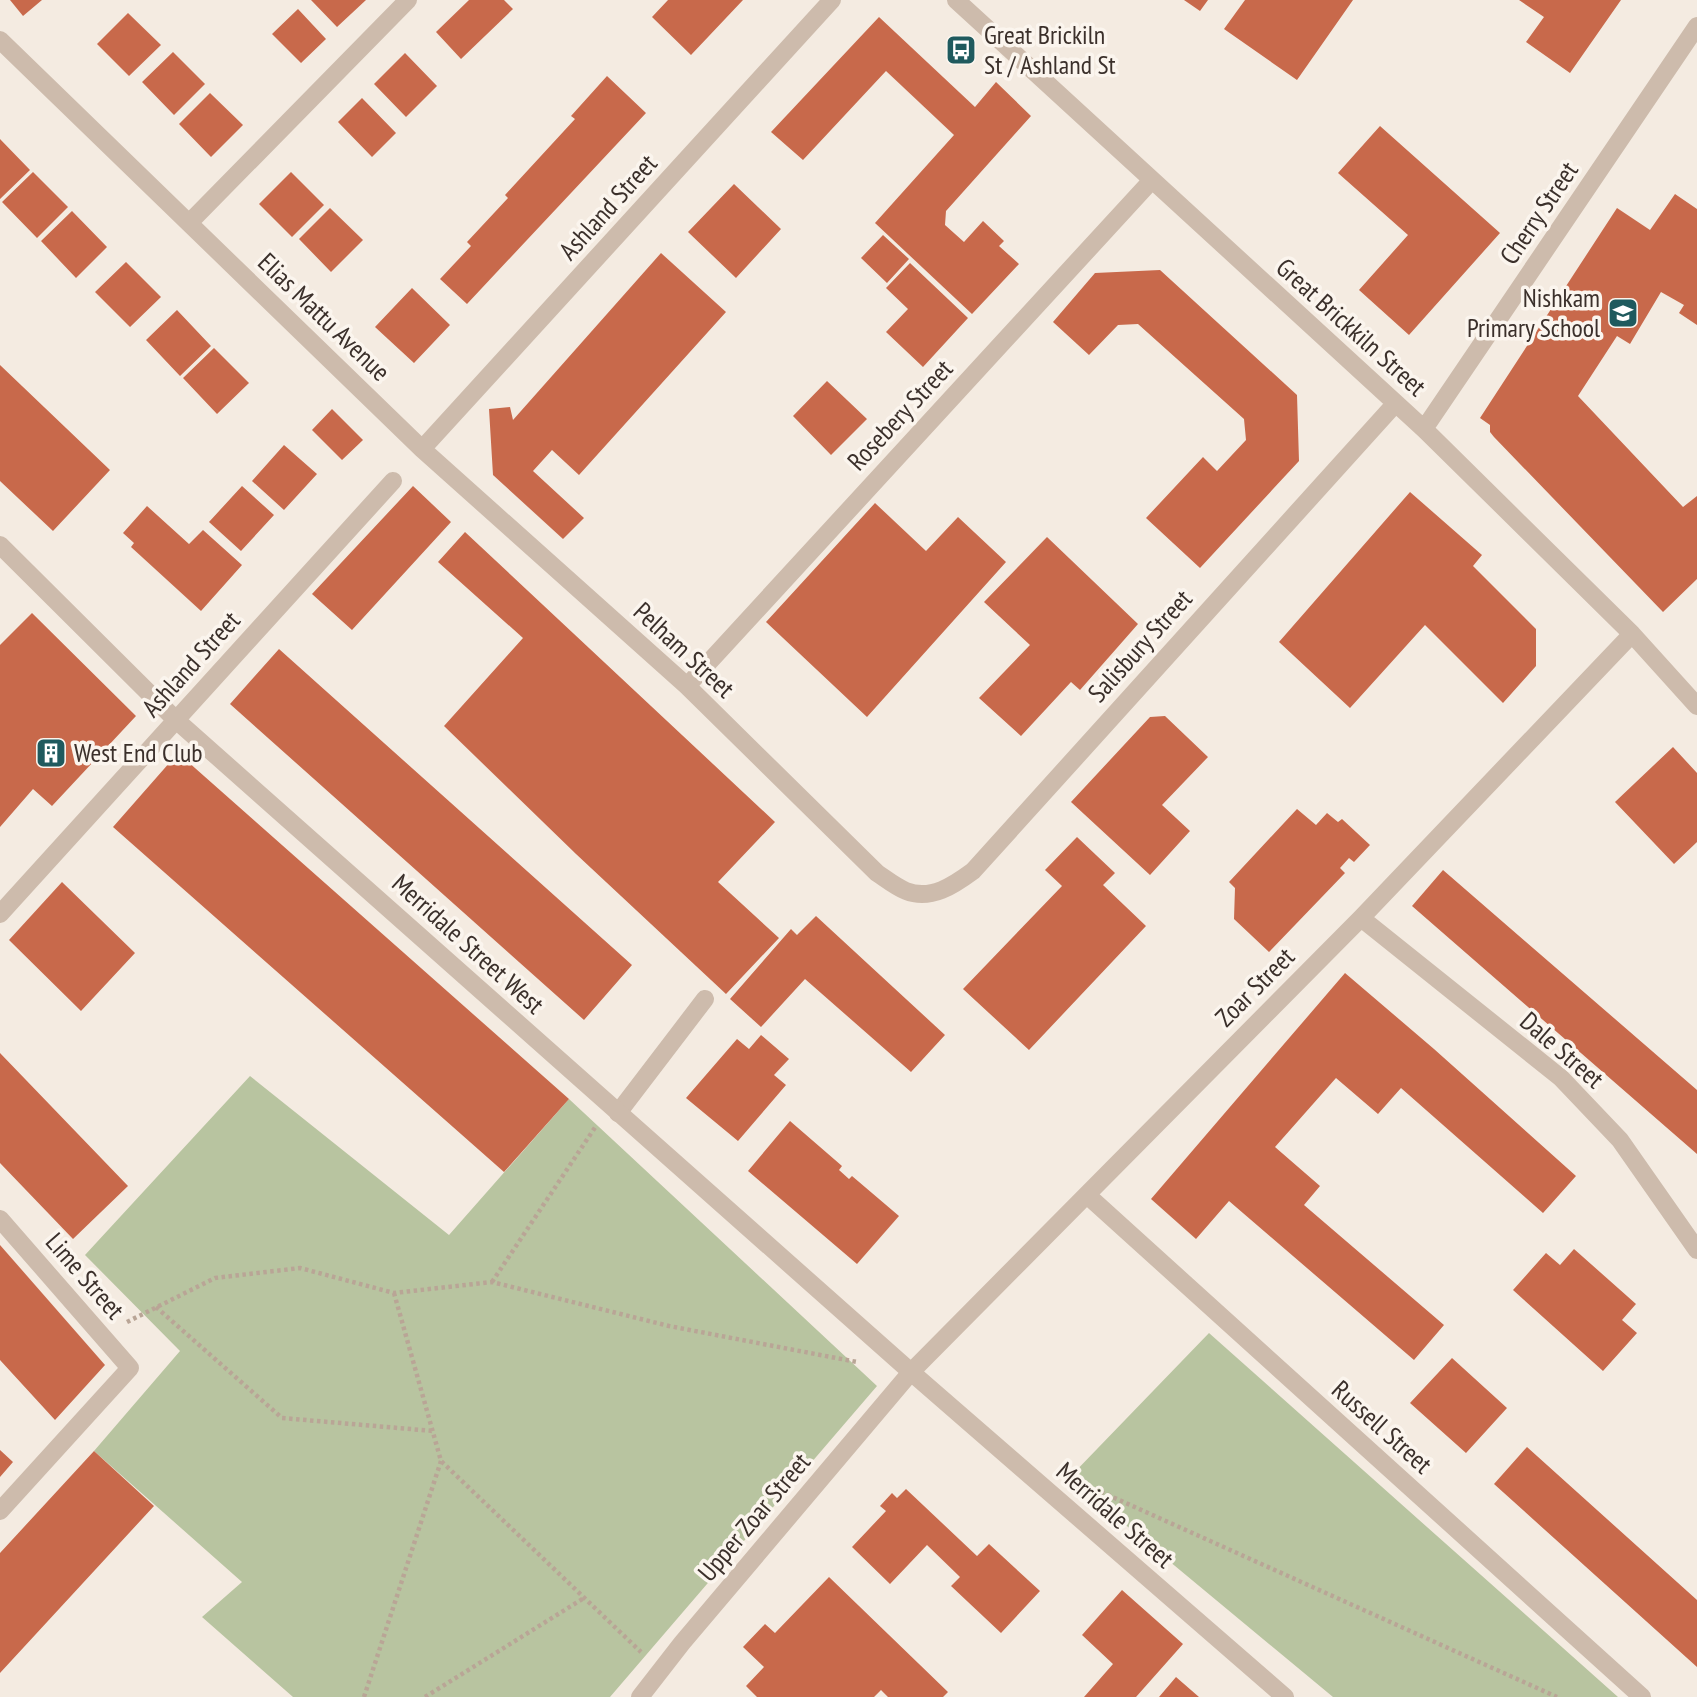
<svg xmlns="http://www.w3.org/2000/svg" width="1697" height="1697" font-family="'PT Sans Narrow',sans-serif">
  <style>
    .green { fill: #b8c4a0 }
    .building { fill: #c8694b }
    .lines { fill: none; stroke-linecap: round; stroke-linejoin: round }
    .path { stroke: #b9a596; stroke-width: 4.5; stroke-dasharray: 3.5 3.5; stroke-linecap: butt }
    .lane { stroke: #cdbbac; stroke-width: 18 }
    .street { stroke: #cdbbac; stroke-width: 18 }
    .labels { text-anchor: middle; stroke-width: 7; stroke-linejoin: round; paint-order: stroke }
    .poi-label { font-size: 26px; fill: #3b302b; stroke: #fbf5ee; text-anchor: start }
    .street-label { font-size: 26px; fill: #3b302b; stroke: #fbf5ee }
  </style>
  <rect width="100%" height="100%" fill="#f4ebe1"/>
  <path class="green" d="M 250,1076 L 449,1235 L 569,1099 L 877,1386 L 610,1697 L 293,1697 L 202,1617 L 242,1582 L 94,1451 L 180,1351 L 85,1255 Z
    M 1209,1333 L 1618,1697 L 1333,1697 L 1069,1478 Z"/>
  <path class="building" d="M 10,0 L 42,0 L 23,16 Z
    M 311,0 L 366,0 L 337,27 Z
    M 469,0 L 504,0 L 513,9 L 461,59 L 436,32 Z
    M 668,0 L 743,0 L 691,55 L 652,17 Z
    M 1184,0 L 1208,0 L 1200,11 Z
    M 1245,0 L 1353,0 L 1297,80 L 1224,29 Z
    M 1519,0 L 1621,0 L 1570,73 L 1526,42 L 1544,17 Z
    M 298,9 L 326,39 L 301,63 L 272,34 Z
    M 128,13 L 161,45 L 129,76 L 97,44 Z
    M 879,17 L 975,107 L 996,82 L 1031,116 L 946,211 L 945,225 L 964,242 L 983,221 L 1004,241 L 999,246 L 1019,264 L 972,314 L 875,223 L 954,135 L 886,71 L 803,160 L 771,132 Z
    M 173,52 L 205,84 L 174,115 L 142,82 Z
    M 405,53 L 437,86 L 406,117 L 374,84 Z
    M 607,76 L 646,113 L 467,304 L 440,279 L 471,246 L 467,242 L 508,198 L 505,195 L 575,119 L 571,116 Z
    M 210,93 L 243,125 L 211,157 L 179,124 Z
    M 362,98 L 396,133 L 372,157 L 338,122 Z
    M 1380,126 L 1500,233 L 1409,335 L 1359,290 L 1408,235 L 1338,173 Z
    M 0,139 L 30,170 L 0,199 Z
    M 33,172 L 68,207 L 37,238 L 2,202 Z
    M 291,172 L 324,205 L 292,237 L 259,204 Z
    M 734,184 L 781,229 L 736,278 L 688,232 Z
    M 1675,194 L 1697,209 L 1697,325 L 1679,313 L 1684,305 L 1661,292 L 1630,344 L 1617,336 L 1578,396 L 1683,507 L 1697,496 L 1697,579 L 1663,612 L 1494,437 L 1490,432 L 1490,425 L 1480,418 L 1617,208 L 1650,230 Z
    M 330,208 L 363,240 L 331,272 L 299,239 Z
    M 72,211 L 107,247 L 76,278 L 41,241 Z
    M 883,235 L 909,259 L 887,283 L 861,258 Z
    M 661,253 L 726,312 L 579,475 L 552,450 L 533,471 L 584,518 L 563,539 L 493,475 L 489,409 L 510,407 L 513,420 Z
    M 126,262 L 161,297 L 130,327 L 95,292 Z
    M 910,263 L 968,318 L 923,367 L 886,332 L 908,309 L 886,288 Z
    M 1160,270 L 1297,395 L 1299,461 L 1200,568 L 1146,518 L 1203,457 L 1217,471 L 1246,440 L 1244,419 L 1138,324 L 1118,325 L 1089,355 L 1053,322 L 1095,273 Z
    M 412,288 L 450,325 L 414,363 L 375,327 Z
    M 177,310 L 211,346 L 180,376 L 146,340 Z
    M 214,348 L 249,383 L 217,414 L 183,378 Z
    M 0,365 L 110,470 L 53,531 L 0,481 Z
    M 827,381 L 867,419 L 831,455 L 793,416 Z
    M 332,409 L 363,440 L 342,460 L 312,430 Z
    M 284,445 L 317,474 L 284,510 L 252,481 Z
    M 242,486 L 274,515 L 241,551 L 209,522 Z
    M 413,486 L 451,522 L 352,630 L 312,594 Z
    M 1410,492 L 1482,555 L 1473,566 L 1536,629 L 1536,666 L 1503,703 L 1425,625 L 1350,708 L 1279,642 Z
    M 875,503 L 926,551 L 958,517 L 1006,562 L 867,717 L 766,622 Z
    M 147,506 L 189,544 L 203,530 L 242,565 L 201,611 L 131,547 L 134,543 L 123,533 Z
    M 465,532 L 775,822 L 718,882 L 779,938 L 726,994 L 576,854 L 444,726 L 523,638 L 438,562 Z
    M 1047,537 L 1138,624 L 1080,690 L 1071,682 L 1021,736 L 979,698 L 1030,645 L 984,602 Z
    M 32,613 L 136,716 L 52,806 L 33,789 L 0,827 L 0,645 Z
    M 279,649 L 632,965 L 584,1020 L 230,704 Z
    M 1165,716 L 1208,757 L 1162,805 L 1190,831 L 1150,875 L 1071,802 L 1150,717 Z
    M 1673,747 L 1697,773 L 1697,842 L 1674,864 L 1615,802 Z
    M 178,753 L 569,1099 L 504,1172 L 113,827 Z
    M 1297,809 L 1316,825 L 1327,813 L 1338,822 L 1342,819 L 1370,845 L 1354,862 L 1349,858 L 1340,868 L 1345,873 L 1269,952 L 1234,919 L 1235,888 L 1229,882 Z
    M 1077,837 L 1115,873 L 1103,885 L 1146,926 L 1029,1050 L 963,989 L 1062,886 L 1045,870 Z
    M 1443,870 L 1697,1090 L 1697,1154 L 1412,906 Z
    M 62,882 L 135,953 L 81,1011 L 9,940 Z
    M 816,916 L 945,1035 L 911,1072 L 805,979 L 761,1027 L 730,999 L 791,929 L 797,935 Z
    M 1345,973 L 1434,1049 L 1576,1176 L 1543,1213 L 1401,1088 L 1378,1114 L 1336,1078 L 1275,1147 L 1320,1186 L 1304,1205 L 1444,1325 L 1414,1360 L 1229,1201 L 1196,1239 L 1151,1199 Z
    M 761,1035 L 789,1059 L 774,1075 L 786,1085 L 738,1141 L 686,1098 L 737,1039 L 749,1049 Z
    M 0,1053 L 128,1186 L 73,1239 L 0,1163 Z
    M 790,1121 L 842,1166 L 839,1170 L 849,1179 L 852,1176 L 899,1216 L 857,1264 L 748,1171 Z
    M 0,1245 L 105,1365 L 55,1420 L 0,1360 Z
    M 1574,1249 L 1636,1304 L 1622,1320 L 1637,1333 L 1603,1371 L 1513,1290 L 1546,1253 L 1560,1265 Z
    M 1452,1358 L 1507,1408 L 1466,1453 L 1410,1403 Z
    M 1527,1447 L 1697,1600 L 1697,1667 L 1494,1484 Z
    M 0,1450 L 13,1462 L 0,1477 Z
    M 94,1451 L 154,1506 L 0,1673 L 0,1553 Z
    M 906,1489 L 977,1556 L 989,1544 L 1040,1591 L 1001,1633 L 951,1586 L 960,1577 L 927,1545 L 890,1584 L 852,1547 L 886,1511 L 880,1506 L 892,1493 L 897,1498 Z
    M 829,1577 L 948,1692 L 943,1697 L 888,1697 L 881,1690 L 874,1697 L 757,1697 L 746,1686 L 764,1667 L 743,1647 L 765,1624 L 775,1633 Z
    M 1122,1590 L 1183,1644 L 1136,1697 L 1084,1697 L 1113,1664 L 1082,1635 Z
    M 1176,1677 L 1199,1697 L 1159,1697 Z"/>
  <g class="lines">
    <path class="path" d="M 492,1282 L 596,1126
      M 394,1293 L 441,1461 L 641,1652
      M 156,1307 L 282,1418 L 433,1431
      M 127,1322 L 215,1278 L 300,1268 L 394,1293 L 492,1282 L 669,1326 L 857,1362
      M 1088,1486 L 1557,1697
      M 364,1697 L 441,1461
      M 425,1697 L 584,1598"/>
    <path class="lane" d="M 618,1113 L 705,999"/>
    <path class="street" d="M 956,0 L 1424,429 L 1632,634 L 1697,706
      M 0,40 L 422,449 L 687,686 L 877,873 C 886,879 896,887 906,891 C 931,901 954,885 973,871 L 1395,404
      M 189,223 L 408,0
      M 1424,429 L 1697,26
      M 422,449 L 832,0
      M 0,545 L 176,720 L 911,1372 L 1285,1697
      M 687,686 L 1152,180
      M 0,914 L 393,481
      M 1361,918 L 1561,1078 L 1620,1140 L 1697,1250
      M 1087,1195 L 1642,1697
      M 0,1219 L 130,1368 L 0,1511
      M 640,1697 L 682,1643 L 911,1372 L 1361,918 L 1632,634"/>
  </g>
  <defs>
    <g id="bus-square" transform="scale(1.575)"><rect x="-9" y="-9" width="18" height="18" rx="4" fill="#1f5a5e" stroke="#fbf5ee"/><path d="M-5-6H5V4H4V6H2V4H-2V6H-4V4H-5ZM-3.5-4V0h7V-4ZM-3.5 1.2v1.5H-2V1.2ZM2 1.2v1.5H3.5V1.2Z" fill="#fff"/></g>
    <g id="school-square" transform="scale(1.575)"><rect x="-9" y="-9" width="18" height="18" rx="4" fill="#1f5a5e" stroke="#fbf5ee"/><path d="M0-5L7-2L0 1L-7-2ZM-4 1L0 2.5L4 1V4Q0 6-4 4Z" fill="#fff"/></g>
    <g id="building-square" transform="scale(1.575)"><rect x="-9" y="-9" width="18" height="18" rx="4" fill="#1f5a5e" stroke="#fbf5ee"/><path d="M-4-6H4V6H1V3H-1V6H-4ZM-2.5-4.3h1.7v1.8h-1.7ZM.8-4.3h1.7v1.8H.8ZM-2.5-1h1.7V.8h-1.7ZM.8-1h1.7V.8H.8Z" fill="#fff"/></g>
  </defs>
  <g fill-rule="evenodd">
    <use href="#bus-square" x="961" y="50"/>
    <use href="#school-square" x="1623" y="313"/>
    <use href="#building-square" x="51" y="753"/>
  </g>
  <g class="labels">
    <g class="poi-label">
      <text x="984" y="44">Great Brickiln<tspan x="984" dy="30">St / Ashland St</tspan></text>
      <text x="1600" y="307" text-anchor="end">Nishkam<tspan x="1600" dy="30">Primary School</tspan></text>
      <text x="74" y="762">West End Club</text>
    </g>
    <g class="street-label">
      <text transform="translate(608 207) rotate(-48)" y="9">Ashland Street</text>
      <text transform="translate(1539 213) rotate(-56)" y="9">Cherry Street</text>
      <text transform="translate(324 317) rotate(44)" y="9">Elias Mattu Avenue</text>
      <text transform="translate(1351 327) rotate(42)" y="9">Great Brickkiln Street</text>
      <text transform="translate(900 415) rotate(-47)" y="9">Rosebery Street</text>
      <text transform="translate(1140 646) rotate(-48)" y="9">Salisbury Street</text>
      <text transform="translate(684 650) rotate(43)" y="9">Pelham Street</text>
      <text transform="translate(191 664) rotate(-48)" y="9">Ashland Street</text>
      <text transform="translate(468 944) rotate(42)" y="9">Merridale Street West</text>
      <text transform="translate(1255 987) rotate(-45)" y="9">Zoar Street</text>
      <text transform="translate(1562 1050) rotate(41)" y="9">Dale Street</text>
      <text transform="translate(85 1276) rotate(49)" y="9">Lime Street</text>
      <text transform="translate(1382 1427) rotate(42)" y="9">Russell Street</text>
      <text transform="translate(1115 1515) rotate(41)" y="9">Merridale Street</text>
      <text transform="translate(754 1517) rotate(-50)" y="9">Upper Zoar Street</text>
    </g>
  </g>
</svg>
